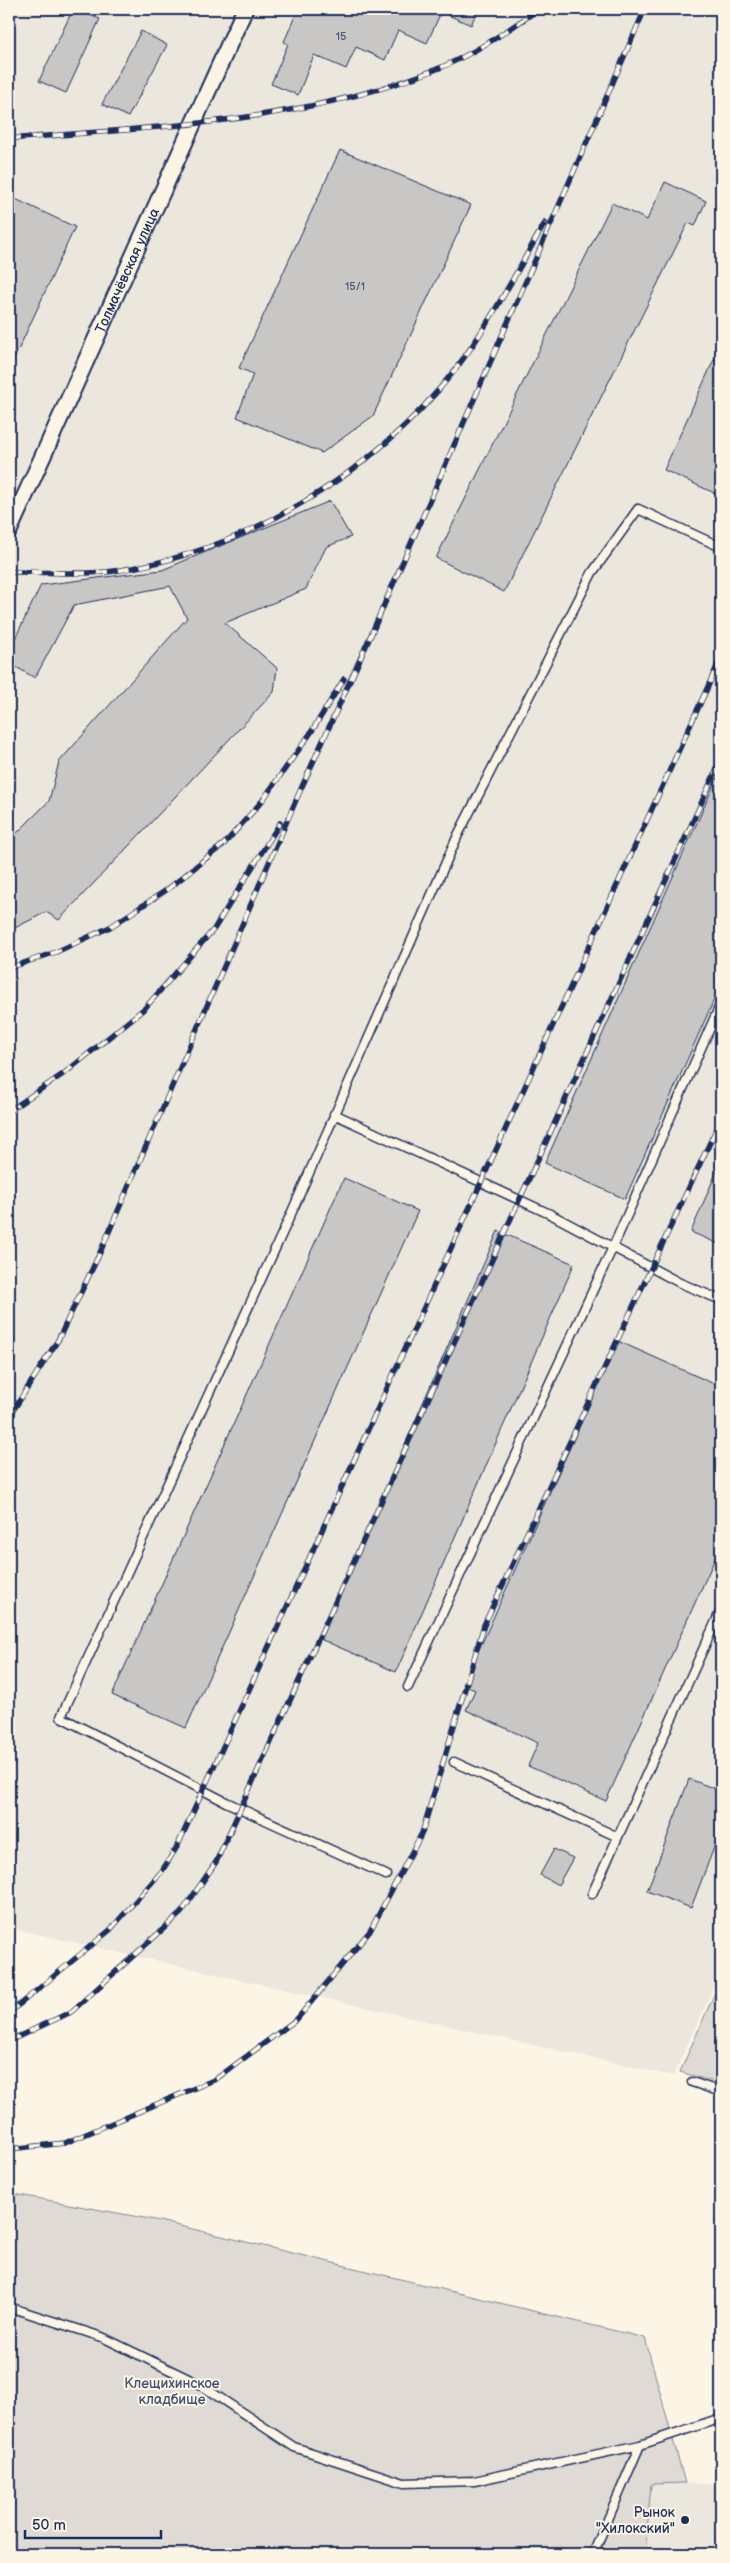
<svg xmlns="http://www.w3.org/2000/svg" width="730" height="2563" font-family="'Balsamiq Sans',sans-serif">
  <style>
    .built { fill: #ece7dc }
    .green { fill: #dfdbd4; stroke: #7d8599 }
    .building { fill: #c8c7c6; stroke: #1b2f5e }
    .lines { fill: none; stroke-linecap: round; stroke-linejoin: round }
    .service-casing { stroke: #1b2f5e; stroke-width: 11 }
    .minor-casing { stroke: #1b2f5e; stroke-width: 19 }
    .service { stroke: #fcf5e5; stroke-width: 8 }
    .minor { stroke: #fcf5e5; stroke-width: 15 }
    .rail-casing { stroke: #1b2f5e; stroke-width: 5.5 }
    .rail { stroke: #fcf5e5; stroke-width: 4; stroke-dasharray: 11; stroke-linecap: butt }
    .poi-dot { fill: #1b2f5e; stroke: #fcf5e5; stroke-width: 2 }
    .labels { text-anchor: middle; stroke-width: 4; stroke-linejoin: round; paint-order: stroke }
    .number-label { font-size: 11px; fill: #465578 }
    .street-label { font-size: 14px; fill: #1b2f5e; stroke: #fcf5e5 }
    .park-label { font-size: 14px; fill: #425176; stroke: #fcf5e5 }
    .poi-label { font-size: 14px; fill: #1b2f5e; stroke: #fcf5e5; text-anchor: end }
  </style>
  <rect width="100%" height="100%" fill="#fcf5e5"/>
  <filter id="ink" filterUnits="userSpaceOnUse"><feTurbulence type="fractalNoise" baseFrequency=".02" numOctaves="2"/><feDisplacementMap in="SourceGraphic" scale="10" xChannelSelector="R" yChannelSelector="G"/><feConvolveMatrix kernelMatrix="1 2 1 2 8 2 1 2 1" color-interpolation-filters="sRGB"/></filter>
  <g filter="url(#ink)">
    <path class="built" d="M 9,9 L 721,9 L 721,1971 L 673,2076 L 9,1928 Z
      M 685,2483 L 721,2485 L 721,2554 L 645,2554 L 651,2484 Z"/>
    <path class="green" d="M 721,1979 L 721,2084 L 680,2072 Z
      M 9,2193 L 155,2220 L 645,2338 L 685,2483 L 651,2484 L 645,2554 L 9,2554 Z"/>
    <path class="building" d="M 73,9 L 100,19 L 66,93 L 39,81 Z
      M 298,9 L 478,9 L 471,25 L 441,12 L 427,43 L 398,30 L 385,60 L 356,47 L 346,69 L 314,55 L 298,95 L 271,84 L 288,44 L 284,42 Z
      M 141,31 L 167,45 L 128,117 L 102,104 Z
      M 340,150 L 471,205 L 373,416 L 322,453 L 237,417 L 253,374 L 239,368 Z
      M 665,182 L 706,201 L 695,226 L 688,223 L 504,592 L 436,558 L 612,203 L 647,220 Z
      M 9,196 L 75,227 L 9,370 Z
      M 721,344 L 721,496 L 664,470 Z
      M 330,501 L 351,537 L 326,547 L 306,589 L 225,623 L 277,668 L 274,692 L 59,920 L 46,912 L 9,931 L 9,841 L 49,801 L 59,762 L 187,618 L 170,586 L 74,605 L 35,678 L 9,663 L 9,651 L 41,585 L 162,570 Z
      M 721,769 L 721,984 L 625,1199 L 545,1163 Z
      M 721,1161 L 721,1245 L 691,1232 Z
      M 344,1178 L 418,1211 L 186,1728 L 112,1695 Z
      M 498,1231 L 574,1264 L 396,1672 L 320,1639 Z
      M 618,1341 L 721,1387 L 721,1545 L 606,1801 L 528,1766 L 538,1743 L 466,1710 L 475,1690 L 463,1685 Z
      M 689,1779 L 721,1791 L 721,1829 L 691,1908 L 647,1891 Z
      M 554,1849 L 573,1858 L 558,1885 L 540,1875 Z"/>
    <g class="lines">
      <g class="service-casing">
        <path id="service" d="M 334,1114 L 552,1215 L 680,1283 L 721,1300
          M 408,1687 L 613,1247 L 721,1003
          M 454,1762 L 618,1837
          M 386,1875 L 226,1802 L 61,1717 L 291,1214 L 458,835 L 592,573 L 638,509 L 721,547
          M 592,1894 L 721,1610
          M 692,2082 L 721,2092
          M 9,2307 L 102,2337 L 199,2384 L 294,2447 L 404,2483 L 474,2481 L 640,2445
          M 593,2554 L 640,2445 L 721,2418"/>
      </g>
      <g class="minor-casing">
        <g id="minor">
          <path id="s1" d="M 9,531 L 245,9"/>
        </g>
      </g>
      <use href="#service" class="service"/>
      <use href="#minor" class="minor"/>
      <g class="rail-casing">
        <path id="rail" d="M 9,139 C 153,127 306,123 442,67 C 477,52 508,30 539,9
          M 9,572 C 44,571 80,576 114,571 C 244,552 374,474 454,371 C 489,326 516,272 545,223
          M 9,968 L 56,952 L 110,927 L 168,889 L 225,843 L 262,801 L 310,734 L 344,679
          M 9,1111 L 66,1072 L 145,1008 L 214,929 L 280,823
          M 9,1417 L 58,1340 L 98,1257 L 300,791 L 370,637 L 645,9
          M 9,2013 L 110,1930 L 162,1871 L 178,1845 L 721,658
          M 9,2041 L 71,2012 L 181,1913 L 216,1862 L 721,760
          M 9,2149 L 65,2143 L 216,2079 L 297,2019 L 370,1931 L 422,1833 L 484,1625 L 721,1119"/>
      </g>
      <use href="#rail" class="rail"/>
    </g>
  </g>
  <circle class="poi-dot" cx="685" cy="2520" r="5"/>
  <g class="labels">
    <g class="number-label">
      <text x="341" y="40">15</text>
      <text x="355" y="290">15/1</text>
    </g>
    <g class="street-label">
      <text dy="5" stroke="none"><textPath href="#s1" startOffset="286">Толмачёвская улица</textPath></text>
    </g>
    <g class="park-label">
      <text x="172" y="2388">Клещихинское<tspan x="172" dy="16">кладбище</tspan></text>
    </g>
    <g class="poi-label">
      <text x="675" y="2517">Рынок<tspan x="675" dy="16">"Хилокский"</tspan></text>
    </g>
  </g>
  <rect width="730" height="2563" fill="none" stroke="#fcf5e5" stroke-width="30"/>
  <rect x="15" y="15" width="700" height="2533" fill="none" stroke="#1b2f5e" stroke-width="2" filter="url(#ink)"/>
  <path d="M25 2530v8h136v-8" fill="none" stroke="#1b2f5e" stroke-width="2.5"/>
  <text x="32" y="2530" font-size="15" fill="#1b2f5e" stroke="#fcf5e5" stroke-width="4" paint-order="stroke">50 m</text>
</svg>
